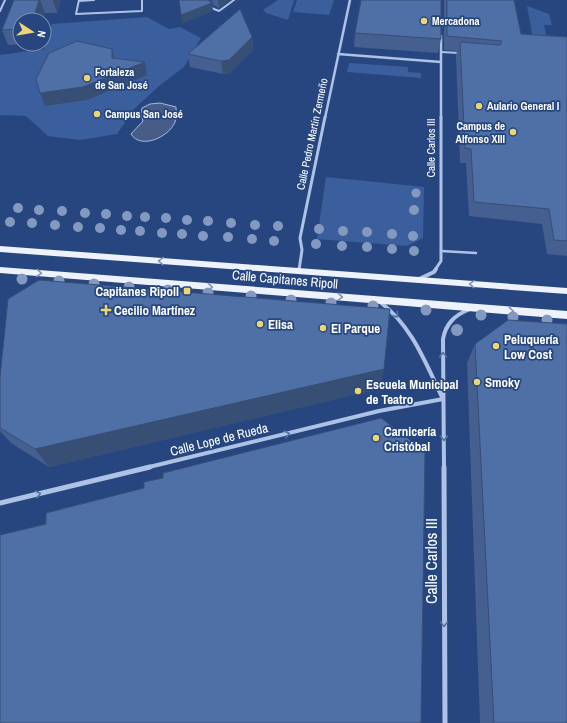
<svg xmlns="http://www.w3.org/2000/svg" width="567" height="723" font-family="'Archivo Narrow',sans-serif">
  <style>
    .green { fill: #3b5e9c }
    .water { fill: #475d87; stroke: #a2bbe6 }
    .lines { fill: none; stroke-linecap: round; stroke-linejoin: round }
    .lane-far1 { stroke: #adc2e5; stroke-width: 2 }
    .lane { stroke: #adc2e5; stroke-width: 2.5 }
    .street-far3 { stroke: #adc2e5; stroke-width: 2.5 }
    .street-far2 { stroke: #adc2e5; stroke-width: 3 }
    .street-far1 { stroke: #adc2e5; stroke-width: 4 }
    .street { stroke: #adc2e5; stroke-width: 5 }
    .primary { fill: #eef2fd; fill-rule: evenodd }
    .tree { fill: #8499bf }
    .wall { fill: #445f90 }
    .shaded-wall { fill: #374e75 }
    .building { fill: #4f6fa7; stroke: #374e75 }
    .oneway { stroke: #8193b8 }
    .oneway2 { stroke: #5671a3 }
    .poi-dot { fill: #eed573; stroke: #27467f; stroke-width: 1.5 }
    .labels { text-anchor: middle; stroke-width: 3.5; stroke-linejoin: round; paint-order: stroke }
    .far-poi-label { font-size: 11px; font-weight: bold; fill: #fff; stroke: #27467f; text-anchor: start }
    .far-street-label { font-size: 11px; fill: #fff; stroke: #27467f }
    .street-label { font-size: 13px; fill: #fff; stroke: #27467f }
    .poi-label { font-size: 13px; font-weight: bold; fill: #fff; stroke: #27467f; text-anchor: start }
    .near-street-label { font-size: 16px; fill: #fff; stroke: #27467f }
  </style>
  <rect width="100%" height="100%" fill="#27467f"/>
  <path class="green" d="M 278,0 L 294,0 L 288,20 L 266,13 L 263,10 Z
    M 297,0 L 334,0 L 329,15 L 293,12 Z
    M 527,6 L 549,14 L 552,25 L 544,25 L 547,39 L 533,38 Z
    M 147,17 L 169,29 L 180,27 L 201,38 L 184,67 L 159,86 L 134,109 L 117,134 L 80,140 L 48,136 L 26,116 L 0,115 L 0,55 L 44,49 L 52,24 Z
    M 349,63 L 408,67 L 408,72 L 421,73 L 421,78 L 347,72 Z
    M 326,177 L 424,187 L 423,238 L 407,246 L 317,239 Z"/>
  <path class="water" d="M 160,103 L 176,107 C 176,112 177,117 175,122 C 169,137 141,150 131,134 L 143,121 L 141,115 L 142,108 L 150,104 Z"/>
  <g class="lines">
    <path class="lane-far1" d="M 79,0 L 76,14 L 142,11 L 142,0
      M 79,1 L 94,0
      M 209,7 L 219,11 L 234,0
      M 0,11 L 5,0
      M 441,52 L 460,53"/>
    <path class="lane" d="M 441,251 L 476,253"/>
    <path class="street-far3" d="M 441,36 L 441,118
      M 338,54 L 441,62
      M 325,118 L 350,0"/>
    <path class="street-far2" d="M 299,270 L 302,250 L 300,238 L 325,117
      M 435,270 L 441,261 L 441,117"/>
    <path class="street-far1" d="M 299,271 L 299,269
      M 419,279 L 434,272 L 436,269
      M 380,302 C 412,326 425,362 442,397
      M 145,468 L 379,411 L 443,399
      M 444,468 L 443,339 C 446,323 455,315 470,309"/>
    <path class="street" d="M 444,467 L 445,723
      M 0,503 L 150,467"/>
    <path class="primary" d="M 0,246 L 567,288 L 567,294 L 0,252 Z
      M 0,267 L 567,311 L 567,319 L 0,273 Z"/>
  </g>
  <g class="tree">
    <circle cx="416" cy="193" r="4.5"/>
    <circle cx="18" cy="208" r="5"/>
    <circle cx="39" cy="210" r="5"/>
    <circle cx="414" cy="210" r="5"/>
    <circle cx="62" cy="211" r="5"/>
    <circle cx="85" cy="213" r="5"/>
    <circle cx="106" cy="214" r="5"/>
    <circle cx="127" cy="216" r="5"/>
    <circle cx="145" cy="217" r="5"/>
    <circle cx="166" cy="218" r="5"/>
    <circle cx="187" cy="220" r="5"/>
    <circle cx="208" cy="221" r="5"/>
    <circle cx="10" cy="222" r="5"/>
    <circle cx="32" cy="223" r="5"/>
    <circle cx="231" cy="223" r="5"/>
    <circle cx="55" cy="225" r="5"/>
    <circle cx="255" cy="225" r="5"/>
    <circle cx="278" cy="226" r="5"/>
    <circle cx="78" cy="227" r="5"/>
    <circle cx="100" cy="228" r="5"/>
    <circle cx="319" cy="229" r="5"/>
    <circle cx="121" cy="230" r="5"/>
    <circle cx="140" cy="231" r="5"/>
    <circle cx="343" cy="231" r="5"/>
    <circle cx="367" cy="232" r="5"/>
    <circle cx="162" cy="233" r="5"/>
    <circle cx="182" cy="234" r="5"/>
    <circle cx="392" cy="234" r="5"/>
    <circle cx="203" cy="236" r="5"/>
    <circle cx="413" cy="236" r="5"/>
    <circle cx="228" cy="237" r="5"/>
    <circle cx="252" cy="239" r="5"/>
    <circle cx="274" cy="241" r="5"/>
    <circle cx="316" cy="244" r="5"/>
    <circle cx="342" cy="246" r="5"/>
    <circle cx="367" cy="247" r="5"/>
    <circle cx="392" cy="249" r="5"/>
    <circle cx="414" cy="251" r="5"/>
    <circle cx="22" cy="279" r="5.5"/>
    <circle cx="59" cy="281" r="5.5"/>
    <circle cx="94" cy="284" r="5.5"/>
    <circle cx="129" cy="287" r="5.5"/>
    <circle cx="168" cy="290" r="5.5"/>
    <circle cx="208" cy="293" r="5.5"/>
    <circle cx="251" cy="296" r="5.5"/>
    <circle cx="291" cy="300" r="5.5"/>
    <circle cx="331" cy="303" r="5.5"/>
    <circle cx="373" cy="306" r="5.5"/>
    <circle cx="426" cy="310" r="5.5"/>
    <circle cx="481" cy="315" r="5.5"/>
    <circle cx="513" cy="317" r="5.5"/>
    <circle cx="547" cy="320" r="5.5"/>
    <circle cx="457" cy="330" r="6"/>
  </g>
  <path class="wall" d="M 14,0 L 61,0 L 57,13 L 45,13 L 43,20 L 20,20 L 20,44 L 35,44 L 8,45 L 2,30 Z
    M 212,0 L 230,0 L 219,8 L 213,5 Z
    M 444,0 L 514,0 L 521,34 L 567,37 L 567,256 L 547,254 L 542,224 L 469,216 L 466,163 L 460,163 L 456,56 L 457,51 L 444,50 Z
    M 355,33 L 441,39 L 438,53 L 354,47 Z
    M 252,37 L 253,50 L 230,73 L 223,74 L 190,67 L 188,54 Z
    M 475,344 L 567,723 L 480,723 L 467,363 Z
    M 384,369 L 379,389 L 49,467 L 11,443 L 0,431 L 0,377 Z"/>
  <path class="shaded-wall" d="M 39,0 L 40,0 L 45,13 L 43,20 L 33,20 Z
    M 53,0 L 61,0 L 57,13 Z
    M 205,0 L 212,0 L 206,5 L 212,3 L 213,11 L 182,24 L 181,15 Z
    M 218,0 L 230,0 L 219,8 Z
    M 235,0 L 241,0 L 235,2 Z
    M 252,37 L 253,50 L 230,73 L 223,74 L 221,61 Z
    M 112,49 L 115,62 L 112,58 Z
    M 145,62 L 147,75 L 87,100 L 45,106 L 40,93 Z
    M 384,369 L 379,389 L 49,467 L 35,449 Z"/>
  <path class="building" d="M 14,0 L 39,0 L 33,20 L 20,20 L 20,29 L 2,30 Z
    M 179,0 L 208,0 L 212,3 L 181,15 Z
    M 361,0 L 441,0 L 441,39 L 355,33 Z
    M 447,0 L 514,0 L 521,34 L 567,37 L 567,241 L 554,240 L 549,209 L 474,202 L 471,149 L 465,148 L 460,42 L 500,45 L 502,41 L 447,36 Z
    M 240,9 L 252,37 L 229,60 L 221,61 L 188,54 Z
    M 77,41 L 112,49 L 112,58 L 145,62 L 83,87 L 40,93 L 36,79 L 49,53 Z
    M 39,280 L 390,309 L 384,369 L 35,449 L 0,428 L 0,377 L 8,299 Z
    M 508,320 L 567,324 L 567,723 L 494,723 L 475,344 Z
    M 381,418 L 425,451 L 421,723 L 0,723 L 0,535 L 46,524 L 46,513 L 144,488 L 144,482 L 163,478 L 163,473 Z"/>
  <defs><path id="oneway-chevron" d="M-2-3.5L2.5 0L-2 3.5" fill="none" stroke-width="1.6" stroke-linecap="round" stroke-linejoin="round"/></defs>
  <g class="oneway">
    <use href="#oneway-chevron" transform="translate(161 261) rotate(-176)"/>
    <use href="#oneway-chevron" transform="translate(39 273) rotate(5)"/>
    <use href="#oneway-chevron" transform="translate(472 284) rotate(-176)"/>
    <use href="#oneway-chevron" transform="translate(210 287) rotate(5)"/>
    <use href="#oneway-chevron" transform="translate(340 297) rotate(4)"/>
    <use href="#oneway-chevron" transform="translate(511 311) rotate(5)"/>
  </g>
  <g class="oneway2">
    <use href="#oneway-chevron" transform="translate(396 315) rotate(48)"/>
    <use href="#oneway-chevron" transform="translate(443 355) rotate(-91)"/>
    <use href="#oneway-chevron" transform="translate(287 434) rotate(-14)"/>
    <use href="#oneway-chevron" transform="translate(444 438) rotate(90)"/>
    <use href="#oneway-chevron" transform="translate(38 494) rotate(-14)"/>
    <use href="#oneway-chevron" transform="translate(444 624) rotate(90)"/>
  </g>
  <g class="poi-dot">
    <circle cx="424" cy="21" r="4"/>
    <circle cx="87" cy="78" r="4"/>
    <circle cx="479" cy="106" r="4"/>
    <circle cx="97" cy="114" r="4"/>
    <circle cx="513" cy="132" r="4"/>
    <rect x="183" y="287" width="8" height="8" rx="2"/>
    <path d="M104 304h4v4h4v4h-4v4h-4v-4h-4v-4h4z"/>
    <circle cx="260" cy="324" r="4"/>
    <circle cx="323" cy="328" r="4"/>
    <circle cx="496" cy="346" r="4"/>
    <circle cx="477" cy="382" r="4"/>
    <circle cx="358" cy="391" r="4"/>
    <circle cx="376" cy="438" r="4"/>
  </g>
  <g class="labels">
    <g class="far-poi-label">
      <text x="432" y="25">Mercadona</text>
      <text x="95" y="76">Fortaleza<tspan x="95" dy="13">de San José</tspan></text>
      <text x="487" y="110">Aulario General I</text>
      <text x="105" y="118">Campus San José</text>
      <text x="505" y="130" text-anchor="end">Campus de<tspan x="505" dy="13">Alfonso XIII</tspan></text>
    </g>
    <g class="far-street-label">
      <text transform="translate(312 134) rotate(-78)" y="4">Calle Pedro Martín Zermeño</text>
      <text transform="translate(431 148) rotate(-90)" y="4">Calle Carlos III</text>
    </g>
    <g class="street-label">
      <text transform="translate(285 279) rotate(5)" y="5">Calle Capitanes Ripoll</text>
      <text transform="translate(219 439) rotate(-14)" y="5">Calle Lope de Rueda</text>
    </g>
    <g class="poi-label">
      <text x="179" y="296" text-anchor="end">Capitanes Ripoll</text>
      <text x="114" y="315">Cecilio Martínez</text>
      <text x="268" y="329">Elisa</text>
      <text x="331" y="333">El Parque</text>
      <text x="504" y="344">Peluquería<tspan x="504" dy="15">Low Cost</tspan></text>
      <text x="485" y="387">Smoky</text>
      <text x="366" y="389">Escuela Municipal<tspan x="366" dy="15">de Teatro</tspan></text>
      <text x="384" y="436">Carnicería<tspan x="384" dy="15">Cristóbal</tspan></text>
    </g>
    <g class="near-street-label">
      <text transform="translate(431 561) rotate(-90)" y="6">Calle Carlos III</text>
    </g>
  </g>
  <g transform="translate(32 32) rotate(102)"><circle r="19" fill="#27467f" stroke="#7d90b2"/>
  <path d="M0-3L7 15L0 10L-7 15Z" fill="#eed573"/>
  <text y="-6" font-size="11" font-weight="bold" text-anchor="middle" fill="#ffffff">N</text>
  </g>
</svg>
